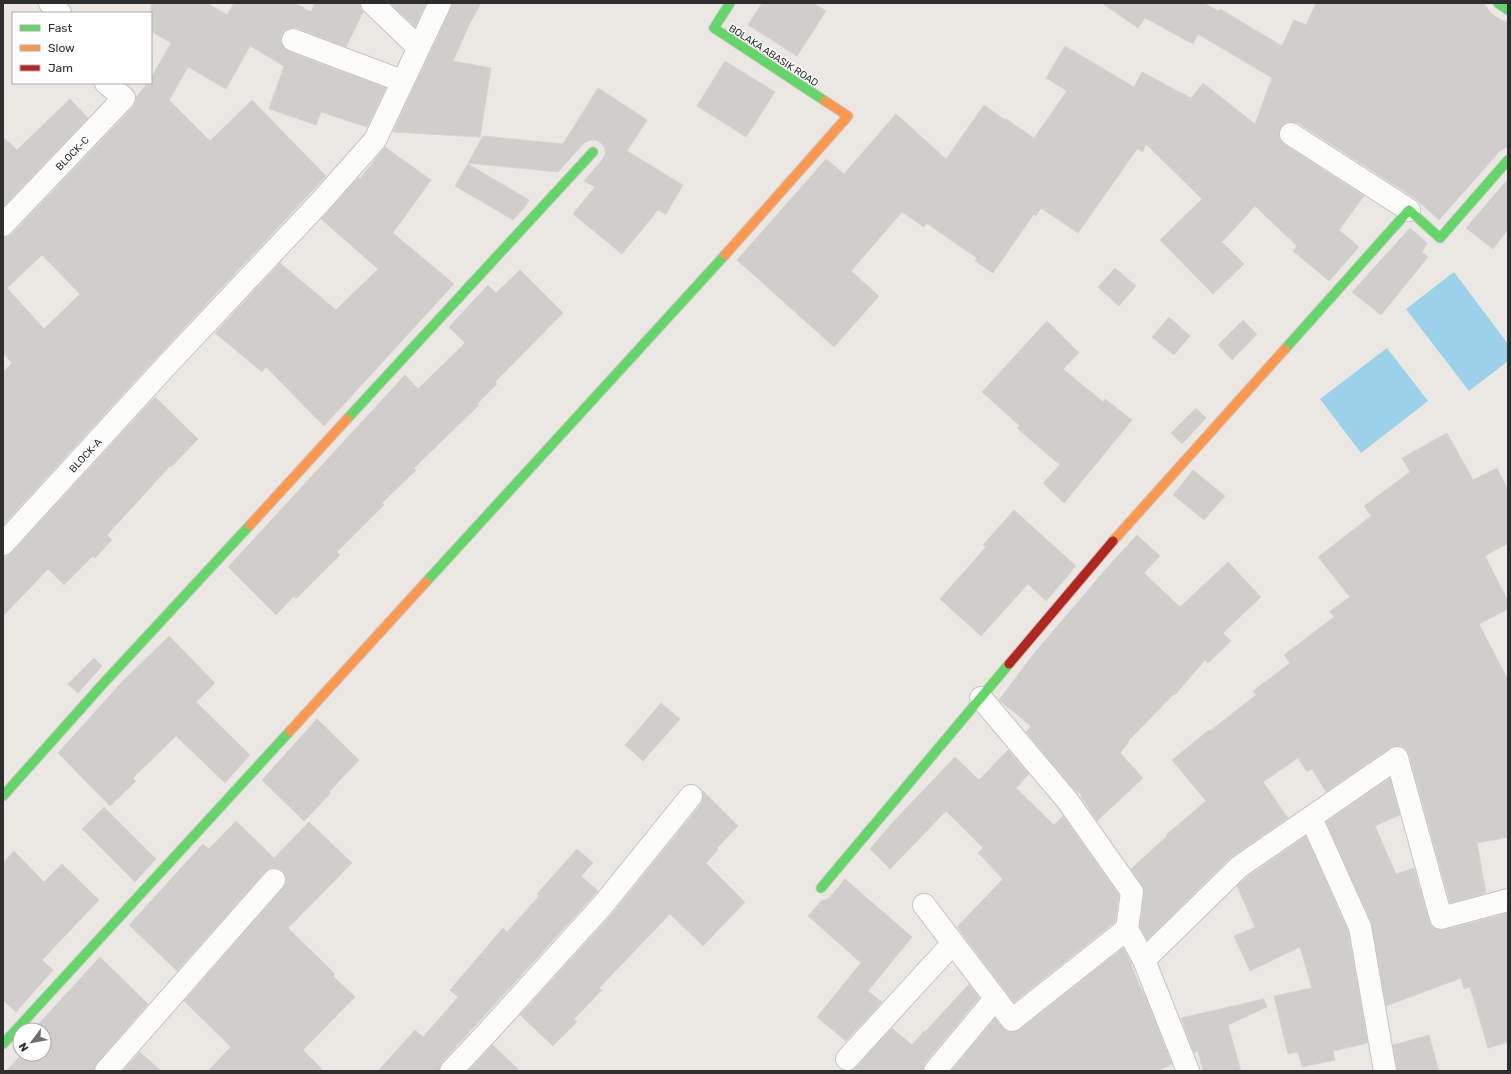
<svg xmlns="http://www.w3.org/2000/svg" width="1511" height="1074" font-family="Rubik,sans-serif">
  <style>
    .water { fill: #9bd2ea }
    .building { fill: #d0cecb; stroke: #d6d4d0; fill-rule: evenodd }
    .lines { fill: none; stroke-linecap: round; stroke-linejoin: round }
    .street-casing { stroke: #c5c4c4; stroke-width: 24 }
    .fast-casing { stroke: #c5c4c4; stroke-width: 11 }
    .slow-casing { stroke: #c5c4c4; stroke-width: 11 }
    .jam-casing { stroke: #c5c4c4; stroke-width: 11 }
    .street { stroke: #fcfcfb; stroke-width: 22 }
    .fast { stroke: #63d668; stroke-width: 9 }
    .slow { stroke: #ff974d; stroke-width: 9 }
    .jam { stroke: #b3261e; stroke-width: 9 }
    .labels { text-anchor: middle; stroke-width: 3; stroke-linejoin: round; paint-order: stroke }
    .street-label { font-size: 10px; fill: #2e2e2e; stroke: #fff }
  </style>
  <rect width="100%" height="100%" fill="#ebe8e4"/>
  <path class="water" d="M 1454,272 L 1508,344 L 1508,361 L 1469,391 L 1406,309 Z
    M 1387,348 L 1428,401 L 1361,453 L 1320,399 Z"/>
  <path class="building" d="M 151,3 L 207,3 L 227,15 L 234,3 L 295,3 L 311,12 L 315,3 L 360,3 L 360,7 L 363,12 L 346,47 L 297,28 L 291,28 L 285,30 L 281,35 L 281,42 L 284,48 L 289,52 L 386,88 L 367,127 L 321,112 L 316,125 L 269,109 L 284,66 L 250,46 L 226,89 L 188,67 L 169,100 L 210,141 L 252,100 L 326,176 L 157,357 L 3,525 L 3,372 L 12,363 L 3,353 L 3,237 L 7,237 L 12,234 L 133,107 L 136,101 L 136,97 L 148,83 L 151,83 L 151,78 L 171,43 L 151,31 ZM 42,255 L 80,294 L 44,329 L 7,288 Z
    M 390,3 L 426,3 L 415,27 Z
    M 452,3 L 481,3 L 469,25 L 453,61 L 491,68 L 480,137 L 393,132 L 451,8 Z
    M 762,3 L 813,3 L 826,11 L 797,56 L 748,25 Z
    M 1102,3 L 1204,3 L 1218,11 L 1220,9 L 1282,46 L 1294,20 L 1306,25 L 1316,3 L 1483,3 L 1486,6 L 1491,13 L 1501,20 L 1508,22 L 1508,148 L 1504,148 L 1499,152 L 1439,220 L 1416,199 L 1298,123 L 1291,122 L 1285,123 L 1281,127 L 1279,133 L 1280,139 L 1284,144 L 1364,196 L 1339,230 L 1359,247 L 1329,281 L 1293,251 L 1297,246 L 1255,206 L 1222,242 L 1244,264 L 1213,294 L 1160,240 L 1202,199 L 1146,144 L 1143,152 L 1137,149 L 1078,233 L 1041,208 L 1036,216 L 1034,214 L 993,273 L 975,261 L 977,258 L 926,223 L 924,227 L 902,212 L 851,271 L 879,296 L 834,347 L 737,260 L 826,159 L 844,174 L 896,114 L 946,159 L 984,105 L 1005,120 L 1006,119 L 1034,138 L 1067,91 L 1046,78 L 1065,46 L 1134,87 L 1142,72 L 1191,98 L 1203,83 L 1255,124 L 1272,78 L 1198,34 L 1193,44 L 1145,18 L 1138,28 Z
    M 725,61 L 775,92 L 746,137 L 697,106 Z
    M 598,88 L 647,120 L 627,151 L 683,185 L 666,214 L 658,210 L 622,254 L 573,214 L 595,187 L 584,181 L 602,160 L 605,155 L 605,148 L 601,143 L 596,140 L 590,140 L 584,143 L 558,172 L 468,163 L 483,136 L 563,144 Z
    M 70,99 L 88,118 L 3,207 L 3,137 L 17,150 Z
    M 385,147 L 431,180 L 393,233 L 454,284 L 324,426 L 266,367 L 262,372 L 215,333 L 280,263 L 336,310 L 378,269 L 321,219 L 358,178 L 360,179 Z
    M 468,164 L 529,200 L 525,207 L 513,220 L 455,186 Z
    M 1508,179 L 1508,229 L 1493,249 L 1466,228 Z
    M 1410,228 L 1427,243 L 1422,252 L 1428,257 L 1381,315 L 1352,292 Z
    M 1115,268 L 1136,286 L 1119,306 L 1098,287 Z
    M 520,270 L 563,313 L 495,382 L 497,384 L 477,404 L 479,405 L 414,468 L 416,470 L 382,503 L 384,505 L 337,552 L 340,555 L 296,599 L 294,596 L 276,615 L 228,567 L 405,375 L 418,389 L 465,343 L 449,327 L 488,285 L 496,293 Z
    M 1169,317 L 1190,336 L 1174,355 L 1152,337 Z
    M 1243,320 L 1257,334 L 1232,360 L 1218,345 Z
    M 1047,321 L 1079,353 L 1063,369 L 1103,402 L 1105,399 L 1132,420 L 1064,503 L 1043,483 L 1060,465 L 1017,428 L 1020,426 L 982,392 Z
    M 155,397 L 198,439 L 171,467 L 170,466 L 107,535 L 112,540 L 95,558 L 93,556 L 64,585 L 48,569 L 3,616 L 3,556 L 7,556 L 12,552 Z
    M 1196,408 L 1206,418 L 1182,444 L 1171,433 Z
    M 1447,433 L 1473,480 L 1497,468 L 1508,490 L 1508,543 L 1485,556 L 1508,601 L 1508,609 L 1479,624 L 1508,680 L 1508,837 L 1477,843 L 1486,893 L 1450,903 L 1409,755 L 1406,749 L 1401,746 L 1396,746 L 1390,748 L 1326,792 L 1312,769 L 1307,772 L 1298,758 L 1263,782 L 1288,818 L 1230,858 L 1147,940 L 1140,927 L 1144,893 L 1142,885 L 1131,869 L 1167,836 L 1166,835 L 1206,801 L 1172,760 L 1209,730 L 1210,731 L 1256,695 L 1253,691 L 1290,663 L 1284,655 L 1334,617 L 1330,611 L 1350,597 L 1318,557 L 1371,516 L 1364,506 L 1410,472 L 1402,458 Z
    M 1193,470 L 1225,496 L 1204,520 L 1173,495 Z
    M 1014,510 L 1076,566 L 1046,601 L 1028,584 L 981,636 L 940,599 L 986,547 L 983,545 Z
    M 1137,535 L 1160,556 L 1144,573 L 1180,607 L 1228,562 L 1261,597 L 1223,633 L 1231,641 L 1208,663 L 1205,660 L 1175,695 L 1174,694 L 1128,741 L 1129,742 L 1120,753 L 1143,778 L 1097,821 L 1081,797 L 1082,796 L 1072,787 L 1026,732 L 1031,726 L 999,700 L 1032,656 L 1105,570 Z
    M 169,636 L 215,683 L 196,702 L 250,755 L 225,783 L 176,736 L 133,778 L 136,781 L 110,806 L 58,753 L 121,683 Z
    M 94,658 L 102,666 L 78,693 L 68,684 Z
    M 661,703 L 680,719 L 643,761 L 625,745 Z
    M 317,719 L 359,760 L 329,792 L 331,793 L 304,821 L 262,780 Z
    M 1008,750 L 1029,774 L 1016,788 L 1054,825 L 1063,816 L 1119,895 L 1115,922 L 1014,1002 L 957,927 L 1003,879 L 978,853 L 983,848 L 946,811 L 890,869 L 870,849 L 894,821 L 955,757 L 979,780 Z
    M 1390,778 L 1400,815 L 1375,826 L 1396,874 L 1414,868 L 1429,921 L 1432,927 L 1437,930 L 1444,930 L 1508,913 L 1508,1042 L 1488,1048 L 1470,987 L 1464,989 L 1461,978 L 1386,1006 L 1371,922 L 1326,822 Z
    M 703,791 L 738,826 L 717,848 L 718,850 L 706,863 L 745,902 L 703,946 L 670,914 L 599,988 L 602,990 L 574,1019 L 577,1022 L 553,1046 L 520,1015 L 612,914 L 701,804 L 703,798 Z
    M 104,807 L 156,859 L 135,882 L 82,829 Z
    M 236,821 L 274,858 L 309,822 L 352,863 L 288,928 L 335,974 L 333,976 L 355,997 L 303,1050 L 324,1071 L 208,1071 L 231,1047 L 184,1001 L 283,888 L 286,883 L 286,876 L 282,870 L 277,868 L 270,868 L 265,872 L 177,971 L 129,925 L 203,844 L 209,849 Z
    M 1306,836 L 1348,931 L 1368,1043 L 1333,1051 L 1335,1060 L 1302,1067 L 1298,1052 L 1288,1054 L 1274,996 L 1312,988 L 1300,947 L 1250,971 L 1234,936 L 1255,927 L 1237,886 L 1247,877 Z
    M 577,849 L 593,863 L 581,876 L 598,891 L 442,1062 L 439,1071 L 378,1071 L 415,1030 L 423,1037 L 458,997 L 450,990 L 503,928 L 507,932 L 539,896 L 537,894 Z
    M 14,851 L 44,882 L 62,864 L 99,900 L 42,960 L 53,970 L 16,1012 L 3,1000 L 3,863 Z
    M 845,879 L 912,937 L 868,991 L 882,1002 L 846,1041 L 817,1017 L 861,963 L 808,916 L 822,900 L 826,900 L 831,896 Z
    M 1123,948 L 1132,964 L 1131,965 L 1140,987 L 1146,998 L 1172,1064 L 1158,1071 L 951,1071 L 995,1018 L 1007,1031 L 1013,1032 L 1019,1030 Z
    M 100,957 L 148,1004 L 97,1063 L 94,1071 L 6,1071 L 22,1054 L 44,1054 L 44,1030 L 34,1029 Z
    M 969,984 L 979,998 L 925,1063 L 923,1071 L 850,1071 L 856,1067 L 892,1028 L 912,1045 L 924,1031 L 925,1032 Z
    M 1264,999 L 1267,1007 L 1228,1025 L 1241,1071 L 1203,1071 L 1198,1051 L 1194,1053 L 1181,1018 Z
    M 1429,1035 L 1439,1071 L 1397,1071 L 1393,1045 Z
    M 493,1045 L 520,1071 L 468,1071 Z
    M 140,1052 L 161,1071 L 123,1071 Z"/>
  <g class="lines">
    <g class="street-casing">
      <path id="street" d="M 50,3 L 60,13
        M 372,3 L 418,47
        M 293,40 L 402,81
        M 1291,134 L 1409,210
        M 3,225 L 124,98 L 106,83
        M 3,544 L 166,366 L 322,200 L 375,140 L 440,3
        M 981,698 L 1067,800 L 1132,892 L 1127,929 L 1144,960 L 1188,1071
        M 1311,818 L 1360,927 L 1385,1071
        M 924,905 L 1012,1020 L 1127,929
        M 1144,960 L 1239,867 L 1397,758 L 1441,918 L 1508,900
        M 847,1059 L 953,943
        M 106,1071 L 274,880
        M 451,1071 L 485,1035 L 602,906 L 691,796
        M 935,1071 L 995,999"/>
    </g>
    <g class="fast-casing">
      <path id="fast" d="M 730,3 L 714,28 L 825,101
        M 1498,3 L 1508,10
        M 1285,349 L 1409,210 L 1440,238 L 1508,160
        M 347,419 L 593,152
        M 426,582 L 725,255
        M 3,796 L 101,686 L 250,525
        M 821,888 L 1009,664
        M 3,1044 L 290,731"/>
    </g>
    <g class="slow-casing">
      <path id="slow" d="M 725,255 L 848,116 L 825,101
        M 250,525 L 347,419
        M 1113,541 L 1285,349
        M 290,731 L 426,582"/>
    </g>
    <g class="jam-casing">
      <path id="jam" d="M 1009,664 L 1113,541"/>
    </g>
    <use href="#street" class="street"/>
    <use href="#fast" class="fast"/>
    <use href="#slow" class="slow"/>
    <use href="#jam" class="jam"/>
  </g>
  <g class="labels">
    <g class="street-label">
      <text transform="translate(774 55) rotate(33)" y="4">BOLAKA ABASIK ROAD</text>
      <text transform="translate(72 153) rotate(-46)" y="4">BLOCK-C</text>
      <text transform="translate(85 455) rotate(-47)" y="4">BLOCK-A</text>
    </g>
  </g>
  <rect width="1511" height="1074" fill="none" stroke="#2e2e2e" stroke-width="8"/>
  <rect x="12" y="12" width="140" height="72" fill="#ffffff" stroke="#ababab"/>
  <rect x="20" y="25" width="20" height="6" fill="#63d668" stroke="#ababab"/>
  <text x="48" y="32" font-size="12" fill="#2e2e2e">Fast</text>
  <rect x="20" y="45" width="20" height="6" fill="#ff974d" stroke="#ababab"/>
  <text x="48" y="52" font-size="12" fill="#2e2e2e">Slow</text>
  <rect x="20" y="65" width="20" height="6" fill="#b3261e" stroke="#ababab"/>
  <text x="48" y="72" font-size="12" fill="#2e2e2e">Jam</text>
  <g transform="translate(32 1042) rotate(238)"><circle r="19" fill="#ffffff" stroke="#ababab"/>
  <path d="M0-3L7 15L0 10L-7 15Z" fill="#706f6e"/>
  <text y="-6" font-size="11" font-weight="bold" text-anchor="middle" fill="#2e2e2e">N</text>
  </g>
</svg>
